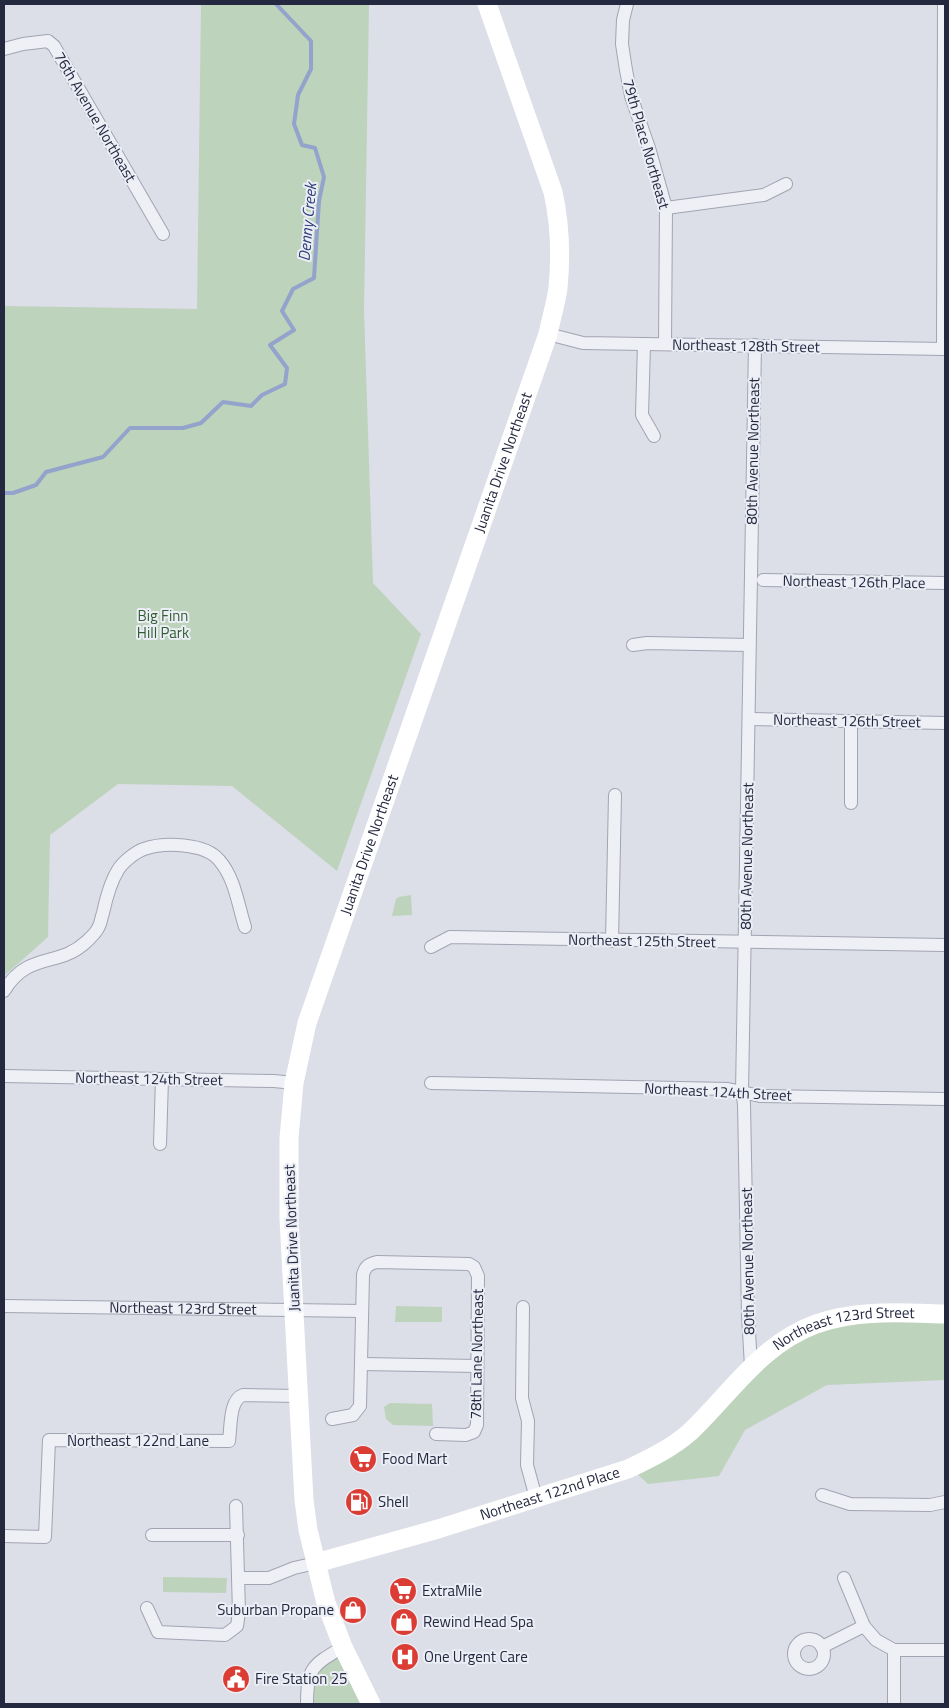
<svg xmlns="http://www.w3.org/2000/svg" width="949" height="1708" font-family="'Titillium Web',sans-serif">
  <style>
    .green { fill: #bdd3bc }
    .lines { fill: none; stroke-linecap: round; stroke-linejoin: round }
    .stream { stroke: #93a3cc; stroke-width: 4 }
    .street-casing { stroke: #a1a4b2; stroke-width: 14 }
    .street { stroke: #eff0f6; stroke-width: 12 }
    .secondary { stroke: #fff; stroke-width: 19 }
    .labels { text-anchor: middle; stroke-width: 4; stroke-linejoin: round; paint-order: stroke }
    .street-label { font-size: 15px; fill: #252940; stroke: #eceef6 }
    .park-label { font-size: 15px; fill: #315d31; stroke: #eceef6 }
    .poi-label { font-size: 15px; fill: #252940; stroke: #eceef6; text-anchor: start }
    .water-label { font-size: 16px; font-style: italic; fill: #2b3d77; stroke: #eceef6 }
  </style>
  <rect width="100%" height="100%" fill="#dcdee8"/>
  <path class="green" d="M 201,4 L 369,4 L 364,311 L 373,583 L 421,634 L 337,871 L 232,786 L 118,784 L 50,835 L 48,937 L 4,976 L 4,306 L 197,309 Z
    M 411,895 L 412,915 L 392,916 L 396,899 L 399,897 Z
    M 396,1306 L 442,1307 L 442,1322 L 395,1322 Z
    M 945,1315 L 945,1380 L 827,1385 L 745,1430 L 719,1476 L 648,1484 L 634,1471 L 722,1402 L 816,1324 Z
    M 390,1403 L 432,1404 L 433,1426 L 393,1425 L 386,1419 L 384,1407 Z
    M 163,1577 L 227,1578 L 226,1593 L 163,1592 Z
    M 343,1647 L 371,1704 L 307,1704 L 310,1673 Z"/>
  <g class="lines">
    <path class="stream" d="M 4,493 L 13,493 L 36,485 L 46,472 L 103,457 L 130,428 L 183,428 L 201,423 L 223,402 L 251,406 L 262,395 L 285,384 L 287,368 L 270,345 L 294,330 L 282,311 L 293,289 L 314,278 L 319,201 L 324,177 L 315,148 L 302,145 L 294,124 L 298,95 L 311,69 L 311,41 L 276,4"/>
    <g class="street-casing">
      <g id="street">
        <path d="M 627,4 L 623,20 L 622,44 L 626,70 L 631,96 L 649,148 L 666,208 L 665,344"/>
        <path d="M 4,49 L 23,44 L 48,41 L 54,46 L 163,234"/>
        <path d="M 666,208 L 764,195 L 786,184"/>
        <path d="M 548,334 L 583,343 L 945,349"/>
        <path d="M 644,344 L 642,415 L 654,436"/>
        <path d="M 943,349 L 944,4"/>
        <path d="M 763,580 L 945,583"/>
        <path d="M 633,645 L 647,643 L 749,645"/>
        <path d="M 749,719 L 945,723"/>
        <path d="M 851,722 L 851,803"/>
        <path d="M 612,941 L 615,795"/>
        <path d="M 431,947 L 450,937 L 945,945"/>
        <path d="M 4,991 C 28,951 58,968 86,942 C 90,938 96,933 98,928 C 101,924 101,918 103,913 C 106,899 110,883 118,870 C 122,863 135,852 144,849 C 164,842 205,843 219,860 C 235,878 238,905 245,927"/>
        <path d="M 4,1076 L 274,1081 L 294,1083"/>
        <path d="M 431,1083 L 728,1089 L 760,1096 L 945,1099"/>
        <path d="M 160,1144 L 162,1079"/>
        <path id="s1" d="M 4,1306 L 362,1311"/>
        <path d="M 523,1307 L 522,1398 L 528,1421 L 527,1465 L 536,1498"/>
        <path d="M 362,1364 L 477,1366"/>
        <path d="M 751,1367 L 748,1314 L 744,1104 L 742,1092 L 755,345"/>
        <path d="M 332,1419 L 353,1415 L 360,1406 L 363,1275 C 365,1266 369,1264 377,1262 L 469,1264 L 474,1267 L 478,1276 L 477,1425 L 474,1432 L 466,1435 L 436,1434"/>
        <path d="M 822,1495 L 850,1504 L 930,1505 L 945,1502"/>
        <path d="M 152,1535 L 238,1535"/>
        <path d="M 4,1536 L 45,1537 L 49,1440 L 229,1441 C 231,1428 229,1400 243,1395 L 298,1396"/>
        <path d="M 239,1578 L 269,1578 L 294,1568 L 316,1563"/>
        <path d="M 844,1578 L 864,1626 L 876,1640 L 894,1650 L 894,1704"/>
        <path d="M 147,1608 L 158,1632 L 225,1635 L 237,1626 L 239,1612 L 236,1506"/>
        <circle cx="809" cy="1654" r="15"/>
        <path d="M 822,1647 L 864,1626"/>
        <path d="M 894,1650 L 945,1650"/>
        <path d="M 307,1704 C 307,1667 313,1665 343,1647"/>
      </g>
    </g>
    <use href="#street" class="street"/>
    <g class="secondary">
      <path id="s2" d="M 316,1563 L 438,1529 L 628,1469 C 649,1459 672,1448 690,1432 C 731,1393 761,1344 816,1324 C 857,1309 903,1313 945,1314"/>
      <path id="s3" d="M 371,1704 L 343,1647 L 326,1603 L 308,1530 L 304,1500 L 289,1219 L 289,1138 L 294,1083 L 307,1023 L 548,334 C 551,319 556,303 558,288 C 561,256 560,223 553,192 L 487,4"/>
    </g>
  </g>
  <defs>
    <g id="supermarket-disc" transform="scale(1.4375)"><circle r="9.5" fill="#db3d34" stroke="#eceef6"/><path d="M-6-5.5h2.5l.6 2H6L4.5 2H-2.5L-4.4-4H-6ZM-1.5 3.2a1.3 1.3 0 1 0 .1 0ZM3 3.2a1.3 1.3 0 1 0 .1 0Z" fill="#fff"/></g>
    <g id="fuel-disc" transform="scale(1.4375)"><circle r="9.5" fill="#db3d34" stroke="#eceef6"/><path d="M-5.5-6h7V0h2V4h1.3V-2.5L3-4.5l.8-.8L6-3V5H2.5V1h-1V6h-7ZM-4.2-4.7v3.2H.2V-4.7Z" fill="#fff"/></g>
    <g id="shop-disc" transform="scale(1.4375)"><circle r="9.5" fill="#db3d34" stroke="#eceef6"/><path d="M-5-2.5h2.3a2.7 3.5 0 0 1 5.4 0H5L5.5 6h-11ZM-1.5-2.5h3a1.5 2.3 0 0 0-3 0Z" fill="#fff"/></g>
    <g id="hospital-disc" transform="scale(1.4375)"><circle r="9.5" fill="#db3d34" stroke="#eceef6"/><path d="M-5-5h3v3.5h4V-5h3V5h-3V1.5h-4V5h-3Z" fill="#fff"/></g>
    <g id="civic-disc" transform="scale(1.4375)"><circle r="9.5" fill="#db3d34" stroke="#eceef6"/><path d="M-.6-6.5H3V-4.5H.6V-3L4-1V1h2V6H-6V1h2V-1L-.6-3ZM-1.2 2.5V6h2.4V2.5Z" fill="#fff"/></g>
  </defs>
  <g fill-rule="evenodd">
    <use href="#supermarket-disc" x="363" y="1459"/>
    <use href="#fuel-disc" x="359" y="1502"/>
    <use href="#supermarket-disc" x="403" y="1591"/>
    <use href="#shop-disc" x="353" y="1610"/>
    <use href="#shop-disc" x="404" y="1622"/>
    <use href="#hospital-disc" x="405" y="1657"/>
    <use href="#civic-disc" x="236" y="1679"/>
  </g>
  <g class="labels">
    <g class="street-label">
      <text transform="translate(95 117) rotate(60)" y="5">76th Avenue Northeast</text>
      <text transform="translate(646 144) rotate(74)" y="5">79th Place Northeast</text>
      <text transform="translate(746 346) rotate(1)" y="5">Northeast 128th Street</text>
      <text transform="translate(753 451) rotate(-89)" y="5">80th Avenue Northeast</text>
      <text dy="5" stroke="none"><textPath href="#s3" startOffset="1289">Juanita Drive Northeast</textPath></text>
      <text transform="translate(854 582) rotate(1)" y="5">Northeast 126th Place</text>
      <text transform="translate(847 721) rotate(1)" y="5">Northeast 126th Street</text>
      <text dy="5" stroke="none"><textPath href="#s3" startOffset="884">Juanita Drive Northeast</textPath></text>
      <text transform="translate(747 856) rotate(-89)" y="5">80th Avenue Northeast</text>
      <text transform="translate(642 941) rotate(1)" y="5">Northeast 125th Street</text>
      <text transform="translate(149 1079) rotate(1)" y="5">Northeast 124th Street</text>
      <text transform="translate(718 1092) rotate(3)" y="5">Northeast 124th Street</text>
      <text transform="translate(292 1238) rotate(-92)" y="5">Juanita Drive Northeast</text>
      <text transform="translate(748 1261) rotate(-91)" y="5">80th Avenue Northeast</text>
      <text dy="5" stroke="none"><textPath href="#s1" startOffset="179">Northeast 123rd Street</textPath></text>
      <text dy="5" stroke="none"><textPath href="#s2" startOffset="592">Northeast 123rd Street</textPath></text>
      <text transform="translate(477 1354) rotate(-89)" y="5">78th Lane Northeast</text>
      <text x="138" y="1446">Northeast 122nd Lane</text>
      <text dy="5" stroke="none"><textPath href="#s2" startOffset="244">Northeast 122nd Place</textPath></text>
    </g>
    <g class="park-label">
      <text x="163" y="621">Big Finn<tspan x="163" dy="17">Hill Park</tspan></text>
    </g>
    <g class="poi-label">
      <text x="382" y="1464">Food Mart</text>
      <text x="378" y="1507">Shell</text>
      <text x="422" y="1596">ExtraMile</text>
      <text x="334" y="1615" text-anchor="end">Suburban Propane</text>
      <text x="423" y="1627">Rewind Head Spa</text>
      <text x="424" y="1662">One Urgent Care</text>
      <text x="255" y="1684">Fire Station 25</text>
    </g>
    <g class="water-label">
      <text transform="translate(307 222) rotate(-85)" y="6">Denny Creek</text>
    </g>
  </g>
  <rect width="949" height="1708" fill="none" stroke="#252940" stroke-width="10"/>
</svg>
